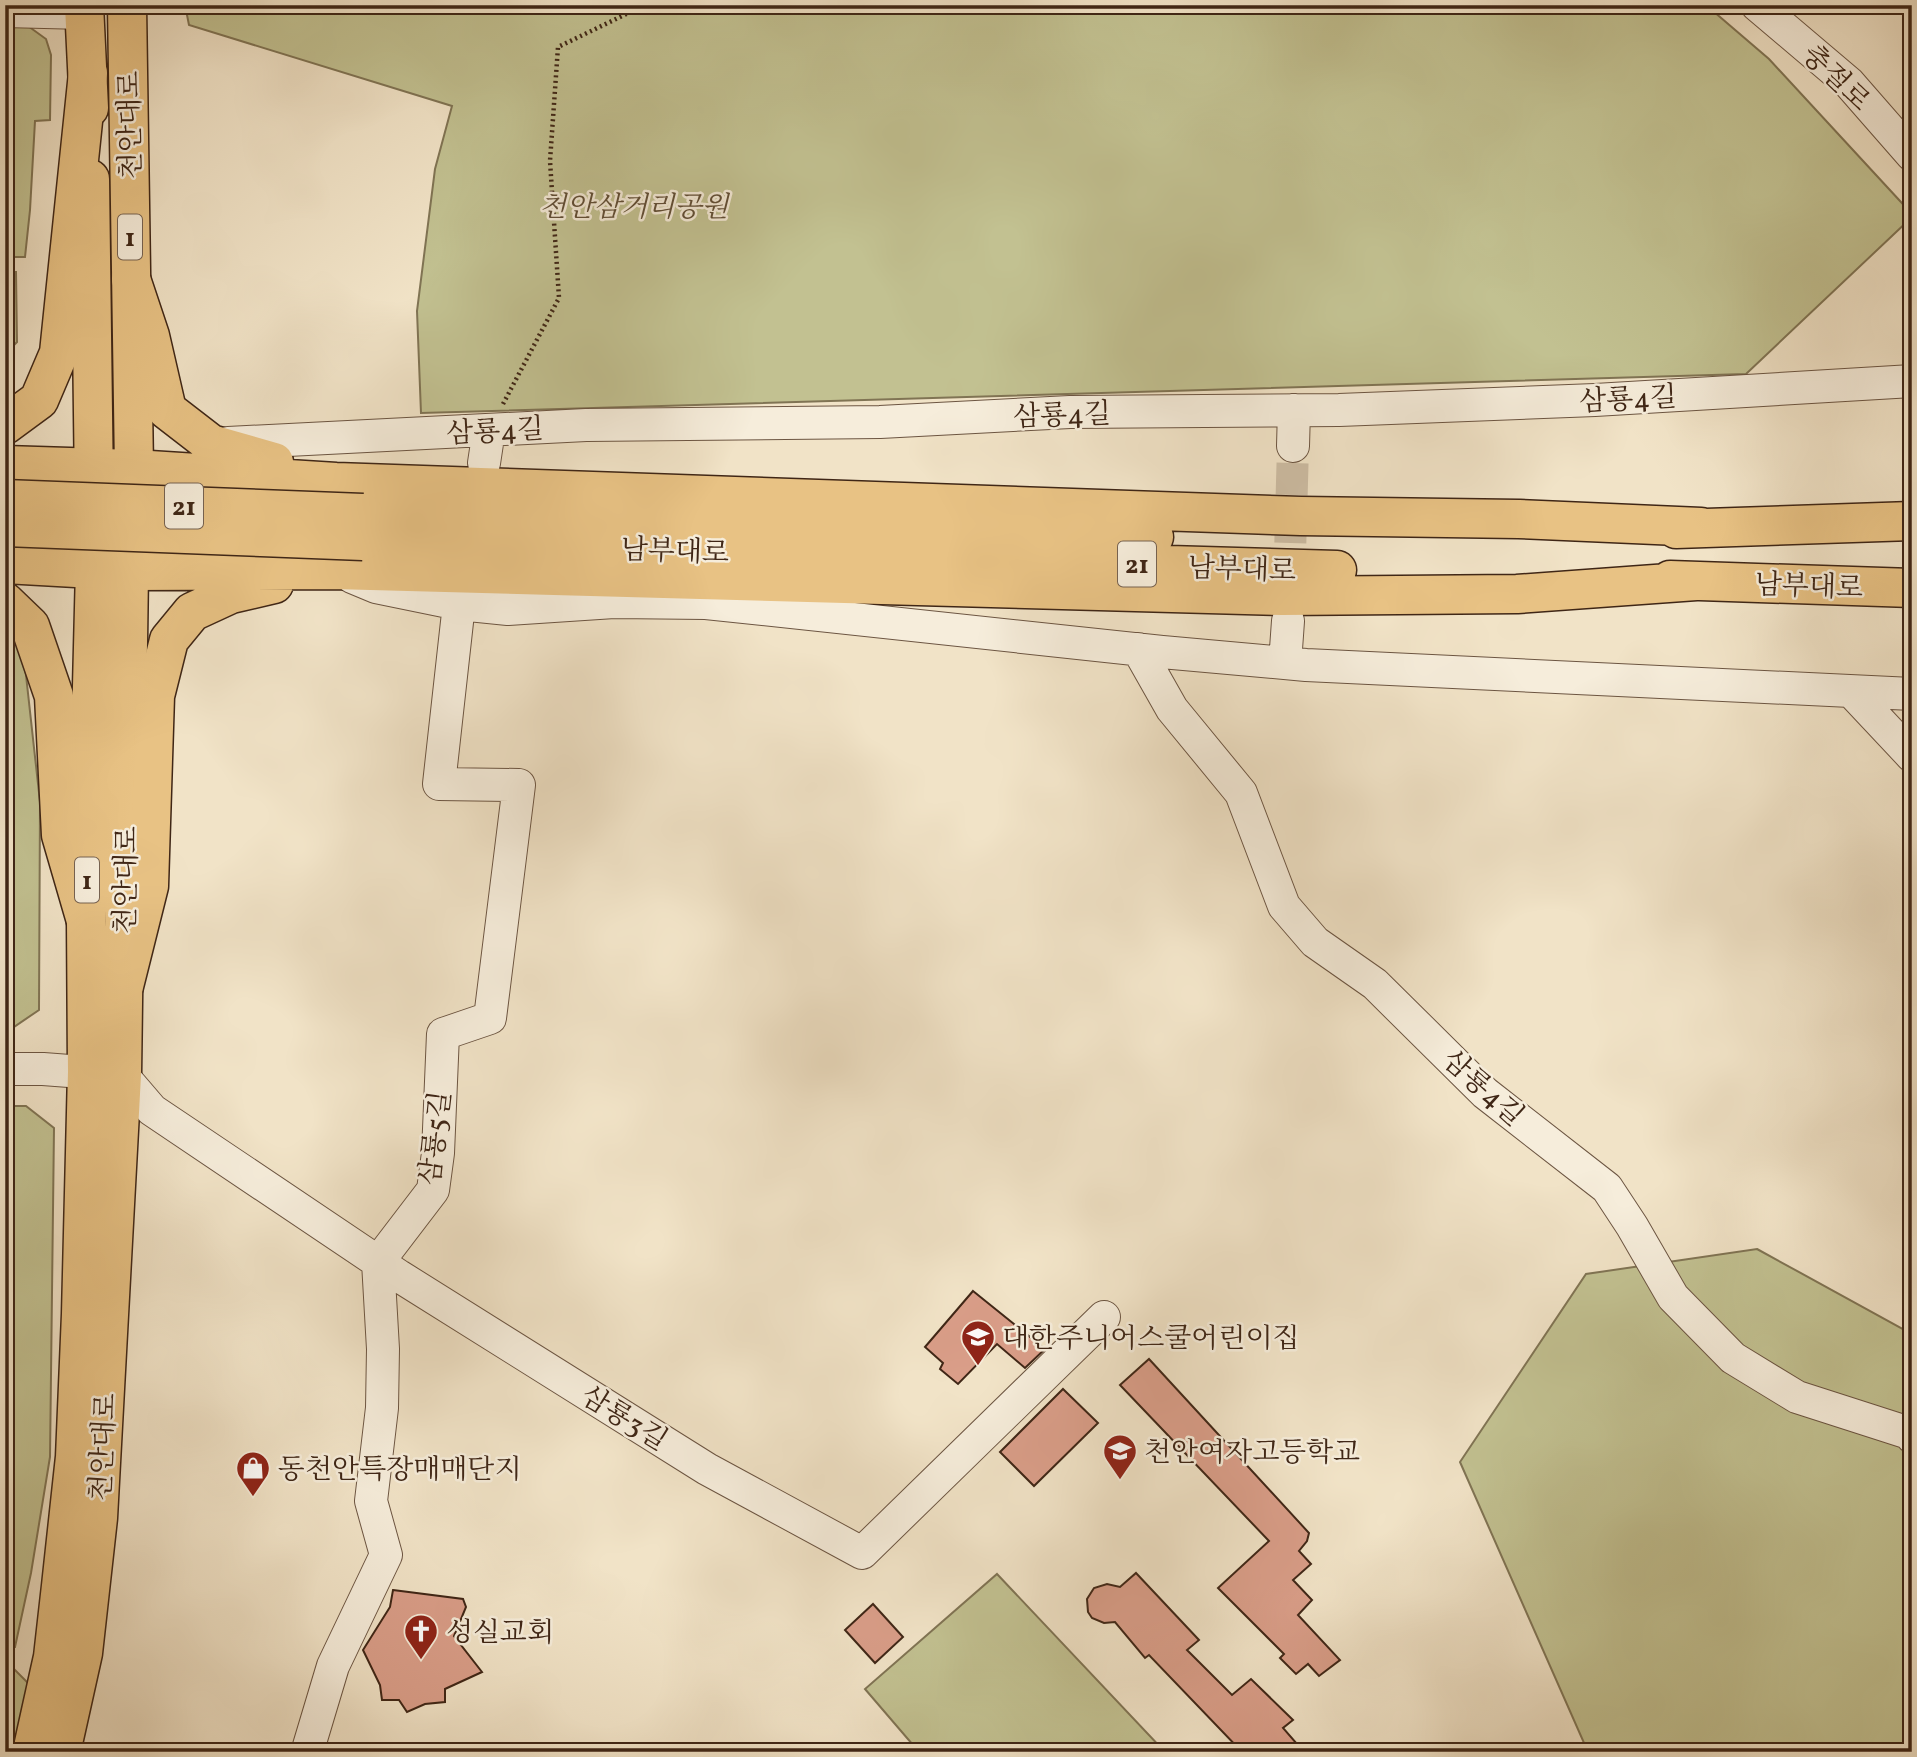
<svg xmlns="http://www.w3.org/2000/svg" width="1917" height="1757" font-family="Vollkorn,'Noto Serif KR',serif">
  <style>
    .green { fill: #c2c191; stroke: #807454; stroke-width: 2 }
    .building { fill: #da9e89; stroke: #3f2616; stroke-width: 2 }
    .lines { fill: none; stroke-linecap: round; stroke-linejoin: round }
    .minor-tunnel { stroke: #cdbda4; stroke-width: 32; stroke-dasharray: 32 16; stroke-linecap: butt }
    .minor-casing { stroke: #6c5542; stroke-width: 34 }
    .major-casing { stroke: #3f2616; stroke-width: 41 }
    .highway-casing { stroke: #3f2616; stroke-width: 41 }
    .path { stroke: #3f2616; stroke-width: 4.5; stroke-dasharray: 2 3.5; stroke-linecap: butt }
    .minor { stroke: #f6eddb; stroke-width: 32 }
    .major { stroke: #e8c284; stroke-width: 38 }
    .highway { stroke: #e8c284; stroke-width: 38 }
    .highway-bridge-casing { stroke: #3f2616; stroke-width: 41; stroke-linecap: butt }
    .highway-bridge { stroke: #e8c284; stroke-width: 38 }
    .labels { text-anchor: middle; stroke-width: 5; stroke-linejoin: round; paint-order: stroke }
    .shield { fill: #f6eddb; stroke: #766251; stroke-width: 2 }
    .shield-label { font-size: 26px; font-weight: bold; fill: #3f2616 }
    .street-label { font-size: 28px; fill: #3f2616; stroke: #f6eddb }
    .park-label { font-size: 28px; font-style: italic; fill: #604d35; stroke: #f6eddb }
    .poi-label { font-size: 28px; fill: #3f2616; stroke: #f6eddb; text-anchor: start }
  </style>
  <rect width="100%" height="100%" fill="#f1e3c7"/>
  <filter id="stains"><feTurbulence type="fractalNoise" baseFrequency=".00286" numOctaves="4"/><feColorMatrix values="0 0 0 0 .2 0 0 0 0 .09 0 0 0 0 .02 0 0 0 .5 -.17"/></filter>
  <radialGradient id="worn" r=".72"><stop offset=".6" stop-color="#630" stop-opacity="0"/><stop offset="1" stop-color="#630" stop-opacity=".3"/></radialGradient>
  <path class="green" d="M 185,5 L 1706,5 L 1769,59 L 1912,214 L 1912,217 L 1746,374 L 421,413 L 417,311 L 435,169 L 452,106 L 189,25 Z
    M 28,26 L 46,39 L 51,55 L 50,120 L 35,121 L 30,210 L 25,257 L 5,257 L 5,28 Z
    M 5,272 L 16,272 L 17,342 L 5,354 Z
    M 5,635 L 23,648 L 40,802 L 39,1010 L 8,1031 Z
    M 5,1106 L 26,1106 L 54,1128 L 50,1457 L 31,1573 L 15,1647 L 5,1647 Z
    M 1757,1249 L 1912,1334 L 1912,1752 L 1588,1752 L 1460,1462 L 1586,1274 Z
    M 997,1574 L 1165,1752 L 919,1752 L 865,1689 Z
    M 5,1660 L 32,1687 L 16,1752 L 5,1752 Z"/>
  <path class="building" d="M 973,1291 L 1045,1349 L 1025,1368 L 997,1344 L 958,1384 L 940,1369 L 943,1363 L 925,1347 Z
    M 1149,1359 L 1309,1533 L 1307,1541 L 1299,1551 L 1311,1564 L 1293,1580 L 1312,1600 L 1298,1615 L 1340,1660 L 1319,1676 L 1308,1664 L 1296,1674 L 1280,1658 L 1284,1654 L 1218,1588 L 1269,1541 L 1120,1385 Z
    M 1063,1389 L 1098,1423 L 1034,1486 L 1000,1452 Z
    M 1136,1573 L 1199,1640 L 1187,1650 L 1232,1695 L 1251,1679 L 1293,1720 L 1283,1728 L 1304,1752 L 1242,1752 L 1149,1655 L 1145,1658 L 1115,1622 L 1104,1623 L 1092,1618 L 1088,1612 L 1087,1599 L 1094,1588 L 1107,1584 L 1120,1587 Z
    M 393,1590 L 463,1599 L 466,1607 L 454,1636 L 482,1672 L 445,1689 L 445,1702 L 425,1704 L 407,1712 L 399,1700 L 382,1700 L 380,1685 L 363,1650 L 390,1607 Z
    M 873,1604 L 903,1637 L 875,1663 L 845,1630 Z"/>
  <g class="lines">
    <path class="minor-tunnel" d="M 1289,591 L 1293,446"/>
    <g class="minor-casing">
      <path id="minor" d="M 1757,5 L 1849,83 L 1912,155
        M 5,11 L 84,13
        M 228,443 L 586,425 L 880,422 L 1070,412 L 1339,410 L 1595,400 L 1912,381
        M 1293,446 L 1294,410
        M 484,463 L 489,430
        M 352,577 L 376,587 L 459,604 L 508,609 L 614,602 L 706,603 L 1162,652 L 1306,665 L 1912,694
        M 1138,649 L 1172,709 L 1241,793 L 1284,906 L 1315,942 L 1375,984 L 1485,1093 L 1607,1188 L 1632,1226 L 1673,1297 L 1733,1358 L 1797,1397 L 1909,1433 L 1912,1437
        M 1285,663 L 1288,621
        M 1852,692 L 1912,756
        M 5,1069 L 43,1069 L 122,1075 L 152,1110 L 399,1276 L 707,1469 L 862,1553 L 1104,1317
        M 309,1752 L 309,1746 L 333,1666 L 386,1555 L 371,1501 L 382,1408 L 383,1349 L 378,1262 L 433,1190 L 438,1153 L 443,1034 L 490,1018 L 519,785 L 439,784 L 459,604 L 469,593"/>
    </g>
    <g class="major-casing">
      <path id="major" d="M 84,5 L 89,108
        M 32,1752 L 53,1657 L 61,1586 L 75,1457 L 81,1314 L 87,1072 L 86,921 L 95,569 L 90,179
        M 61,1752 L 83,1653 L 98,1518 L 122,1075 L 129,571 L 134,469 L 127,5"/>
    </g>
    <g class="highway-casing">
      <path id="highway" d="M 131,279 L 150,336 L 167,410 L 211,444 L 274,462
        M 5,425 L 39,400 L 59,353 L 88,73
        M 5,465 L 134,469 L 336,482 L 1301,516 L 1519,519 L 1701,527
        M 363,513 L 1154,537
        M 1676,529 L 1912,521
        M 363,541 L 1337,570
        M 5,564 L 129,571 L 334,570 L 1282,596 L 1517,594 L 1696,581
        M 1670,580 L 1912,588
        M 5,602 L 30,626 L 54,696 L 61,835 L 86,921
        M 124,986 L 149,886 L 155,696 L 169,640 L 192,612 L 231,594 L 274,584"/>
    </g>
    <path class="path" d="M 503,404 L 559,298 L 550,161 L 558,47 L 645,5"/>
    <use href="#minor" class="minor"/>
    <use href="#major" class="major"/>
    <use href="#highway" class="highway"/>
    <g class="highway-bridge-casing">
      <path id="highway-bridge" d="M 5,499 L 363,513
        M 5,527 L 363,541"/>
    </g>
    <use href="#highway-bridge" class="highway-bridge"/>
  </g>
  <defs>
    <g id="school-pin" transform="scale(1.75)"><path d="M0 17L-7.5 6A9.5 9.5 0 1 1 7.5 6Z" fill="#8f2418" stroke="#f6eddb"/><path d="M0-5L7-2L0 1L-7-2ZM-4 1L0 2.5L4 1V4Q0 6-4 4Z" fill="#fff"/></g>
    <g id="shop-pin" transform="scale(1.75)"><path d="M0 17L-7.5 6A9.5 9.5 0 1 1 7.5 6Z" fill="#8f2418" stroke="#f6eddb"/><path d="M-5-2.5h2.3a2.7 3.5 0 0 1 5.4 0H5L5.5 6h-11ZM-1.5-2.5h3a1.5 2.3 0 0 0-3 0Z" fill="#fff"/></g>
    <g id="church-pin" transform="scale(1.75)"><path d="M0 17L-7.5 6A9.5 9.5 0 1 1 7.5 6Z" fill="#8f2418" stroke="#f6eddb"/><path d="M-1.2-6h2.4v3.5h3.3v2.4h-3.3V6h-2.4V-.1h-3.3v-2.4h3.3Z" fill="#fff"/></g>
  </defs>
  <g fill-rule="evenodd">
    <use href="#school-pin" x="978" y="1337"/>
    <use href="#school-pin" x="1120" y="1451"/>
    <use href="#shop-pin" x="253" y="1468"/>
    <use href="#church-pin" x="421" y="1631"/>
  </g>
  <g class="labels">
    <g class="shield">
      <rect x="118" y="214.5" width="24" height="45" rx="5"/>
      <rect x="165" y="483.5" width="38" height="45" rx="5"/>
      <rect x="1118" y="541.5" width="38" height="45" rx="5"/>
      <rect x="75" y="857.5" width="24" height="45" rx="5"/>
    </g>
    <g class="shield-label">
      <text x="130" y="246">1</text>
      <text x="184" y="515">21</text>
      <text x="1137" y="573">21</text>
      <text x="87" y="889">1</text>
    </g>
    <g class="street-label">
      <text transform="translate(1837 77) rotate(44)" y="10">충절로</text>
      <text transform="translate(129 125) rotate(-91)" y="10">천안대로</text>
      <text transform="translate(1628 398) rotate(-3)" y="10">삼룡4길</text>
      <text transform="translate(1062 414) rotate(-2)" y="10">삼룡4길</text>
      <text transform="translate(495 430) rotate(-3)" y="10">삼룡4길</text>
      <text transform="translate(675 550) rotate(2)" y="10">남부대로</text>
      <text transform="translate(1242 568) rotate(2)" y="10">남부대로</text>
      <text transform="translate(1809 585) rotate(2)" y="10">남부대로</text>
      <text transform="translate(125 880) rotate(-89)" y="10">천안대로</text>
      <text transform="translate(1484 1087) rotate(42)" y="10">삼룡4길</text>
      <text transform="translate(434 1138) rotate(-83)" y="10">삼룡5길</text>
      <text transform="translate(625 1417) rotate(32)" y="10">삼룡3길</text>
      <text transform="translate(102 1447) rotate(-87)" y="10">천안대로</text>
    </g>
    <g class="park-label">
      <text x="634" y="216">천안삼거리공원</text>
    </g>
    <g class="poi-label">
      <text x="1002" y="1347">대한주니어스쿨어린이집</text>
      <text x="1144" y="1461">천안여자고등학교</text>
      <text x="278" y="1478">동천안특장매매단지</text>
      <text x="446" y="1641">성실교회</text>
    </g>
  </g>
  <rect width="1917" height="1757" fill="none" stroke="#f1e3c7" stroke-width="28"/>
  <rect x="7" y="7" width="1903" height="1743" fill="none" stroke="#3f2616" stroke-width="3.5"/>
  <rect x="14" y="14" width="1889" height="1729" fill="none" stroke="#3f2616" stroke-width="2"/>
  <rect width="100%" height="100%" filter="url(#stains)"/>
  <rect width="100%" height="100%" fill="url(#worn)"/>
</svg>
